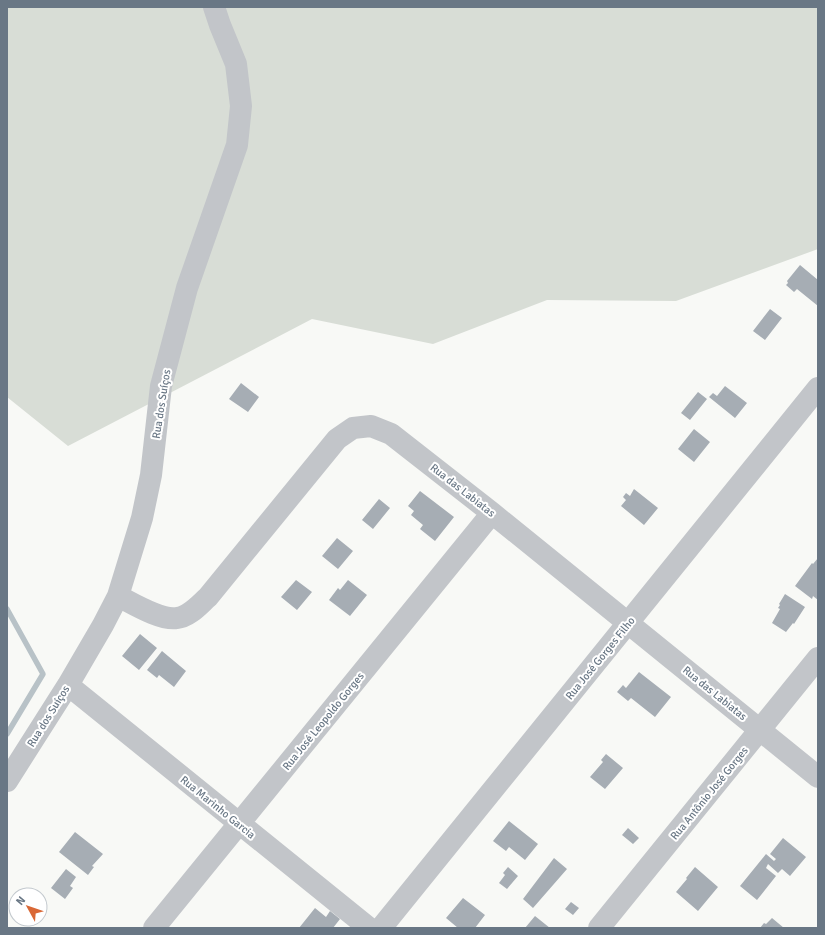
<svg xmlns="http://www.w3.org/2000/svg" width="825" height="935" font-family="Signika,sans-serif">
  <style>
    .green { fill: #d8ddd6 }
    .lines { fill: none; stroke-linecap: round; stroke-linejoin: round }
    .stream { stroke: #b8c2c7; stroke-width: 5.5 }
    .building { fill: #a6adb4 }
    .minor { stroke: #c2c5c9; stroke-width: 22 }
    .labels { text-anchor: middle; stroke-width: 4; stroke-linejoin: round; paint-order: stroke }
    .street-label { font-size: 11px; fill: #697785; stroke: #fff }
  </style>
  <rect width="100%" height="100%" fill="#f8f9f6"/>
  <path class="green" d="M 7,7 L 818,7 L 818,249 L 676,301 L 547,300 L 433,344 L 312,319 L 68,446 L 7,397 Z"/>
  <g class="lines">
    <path class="stream" d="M 7,609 L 43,674 L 7,734"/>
  </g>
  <path class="building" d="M 800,265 L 818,280 L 818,306 L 797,289 L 794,292 L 786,285 L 788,283 L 787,281 Z
    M 770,309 L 782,318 L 765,340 L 753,331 Z
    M 241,383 L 259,397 L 248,412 L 229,399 Z
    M 725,386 L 747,403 L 735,418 L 709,397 L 713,393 L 717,396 Z
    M 698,392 L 707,399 L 690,420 L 681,413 Z
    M 694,429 L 710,442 L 694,462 L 678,449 Z
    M 634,489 L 658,508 L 644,525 L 621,506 L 626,500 L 623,497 L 626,493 L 630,496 Z
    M 420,491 L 454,517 L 435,541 L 420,529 L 423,525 L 411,515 L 414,511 L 408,506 Z
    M 379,499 L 390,508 L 373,529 L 362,520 Z
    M 337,538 L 353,551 L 338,569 L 322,556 Z
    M 818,558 L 818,600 L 813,596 L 812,599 L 795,586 L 812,563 L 813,564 Z
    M 296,580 L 312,592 L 297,610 L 281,597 Z
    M 348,580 L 367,595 L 350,616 L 329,600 L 338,588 L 340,590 Z
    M 785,594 L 805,607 L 794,624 L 793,623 L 786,632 L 772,623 L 780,609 L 778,608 L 780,605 L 779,604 Z
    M 140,634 L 157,648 L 139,670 L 122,656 Z
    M 162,651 L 186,671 L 174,687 L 159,675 L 157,678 L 147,670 Z
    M 639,672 L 671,697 L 655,717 L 631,698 L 628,701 L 617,692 L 623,685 L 626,688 Z
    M 606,754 L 623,768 L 605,789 L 590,777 L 603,762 L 601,760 Z
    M 509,821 L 538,844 L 525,860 L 509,847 L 506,851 L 493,841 Z
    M 628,828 L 639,838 L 633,844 L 622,835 Z
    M 75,832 L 103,854 L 92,866 L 94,867 L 88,875 L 59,852 Z
    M 783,838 L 806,857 L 790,876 L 782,869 L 778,873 L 768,864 L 766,868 L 776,876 L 757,900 L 740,886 L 766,854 L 774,861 L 776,859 L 770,854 Z
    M 554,858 L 567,869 L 533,908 L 523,899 Z
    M 508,867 L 518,876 L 507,889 L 499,883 L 505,875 L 503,873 Z
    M 695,867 L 718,887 L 698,911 L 676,892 L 687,879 L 686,878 Z
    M 66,869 L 76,877 L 70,886 L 73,888 L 65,899 L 51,888 Z
    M 463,898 L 485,915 L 475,928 L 458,928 L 446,918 Z
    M 571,902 L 579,908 L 573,915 L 565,909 Z
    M 315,908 L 326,917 L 330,911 L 340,919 L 333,928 L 299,928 Z
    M 535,916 L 550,928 L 525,928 Z
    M 772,918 L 784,928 L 760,928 L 764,923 L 766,924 Z"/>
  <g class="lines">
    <path class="minor" d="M 118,596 C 132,603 161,621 177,618 C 189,617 199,605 208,597 L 337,439 L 353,428 L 371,426 L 391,434 L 492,513 L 818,777
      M 68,685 L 369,928
      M 7,781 L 68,685 L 103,625 L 118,596 L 142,518 L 151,475 L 161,386 L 187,288 L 237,145 L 241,106 L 236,64 L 220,25 L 214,7
      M 154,928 L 492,513
      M 381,928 L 818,388
      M 599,928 L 818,658"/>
  </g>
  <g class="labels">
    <g class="street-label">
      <text transform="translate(161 404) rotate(-81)" y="4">Rua dos Suíços</text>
      <text transform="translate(463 490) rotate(38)" y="4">Rua das Labiatas</text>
      <text transform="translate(600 658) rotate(-51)" y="4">Rua José Gorges Filho</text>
      <text transform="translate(715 693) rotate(39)" y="4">Rua das Labiatas</text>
      <text transform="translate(48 716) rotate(-58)" y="4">Rua dos Suíços</text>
      <text transform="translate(323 721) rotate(-51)" y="4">Rua José Leopoldo Gorges</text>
      <text transform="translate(709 793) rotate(-51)" y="4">Rua Antônio José Gorges</text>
      <text transform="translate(218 807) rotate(39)" y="4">Rua Marinho Garcia</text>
    </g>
  </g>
  <rect width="825" height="935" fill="none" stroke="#697785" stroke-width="16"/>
  <g transform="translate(28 907) rotate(310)"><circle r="19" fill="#ffffff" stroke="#c3c9ce"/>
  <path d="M0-3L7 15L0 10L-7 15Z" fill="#d96836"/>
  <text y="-6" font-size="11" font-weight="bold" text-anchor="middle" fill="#697785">N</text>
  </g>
</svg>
